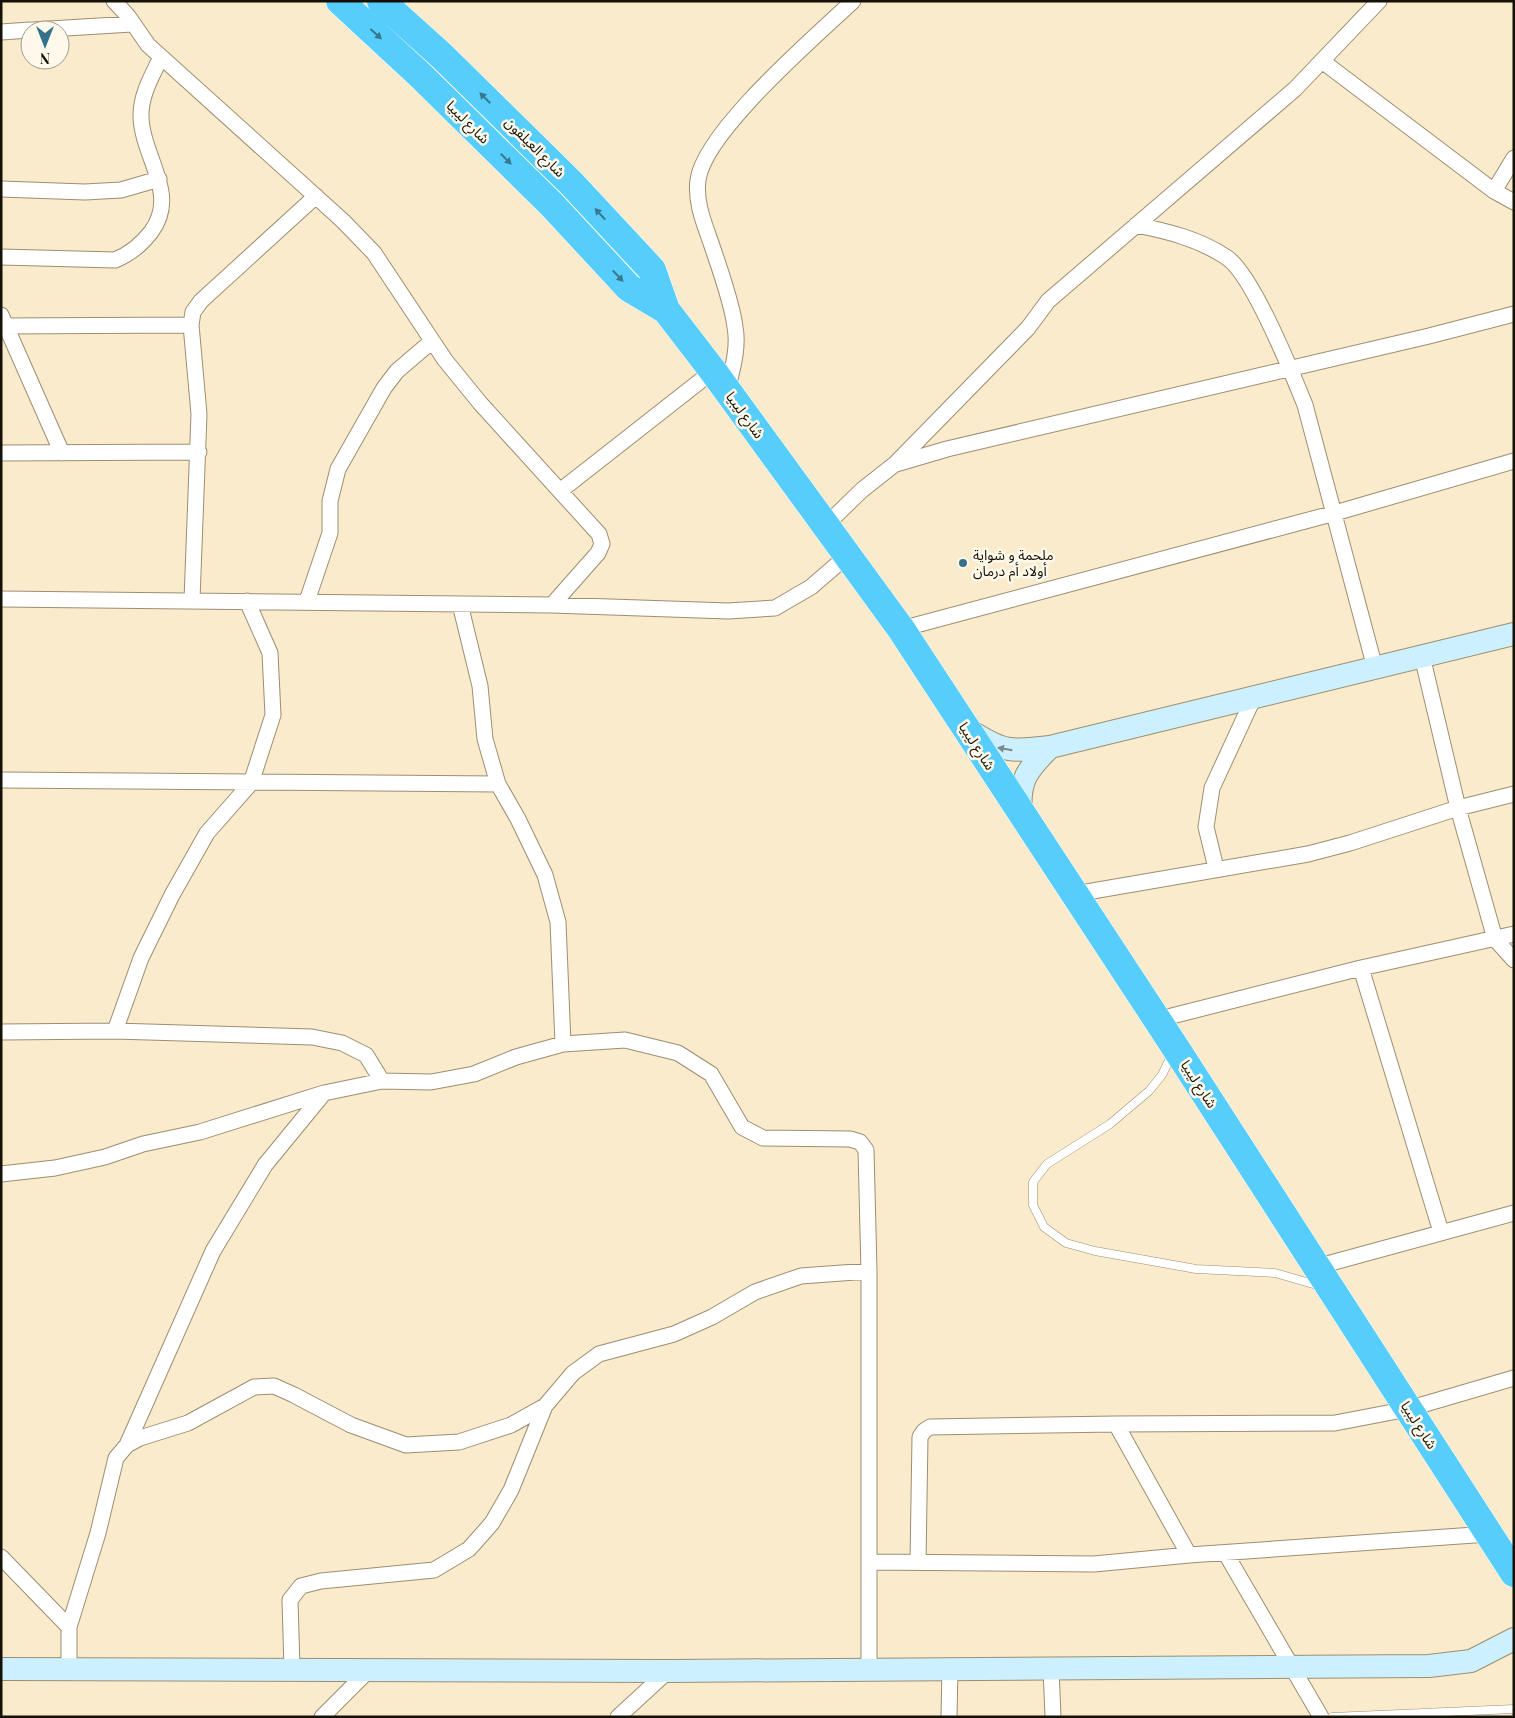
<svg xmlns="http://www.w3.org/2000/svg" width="1515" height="1718" font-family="'Playfair Display','Noto Sans Arabic',serif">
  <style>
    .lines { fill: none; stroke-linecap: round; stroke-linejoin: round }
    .lane-casing { stroke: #9c8e71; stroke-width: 9 }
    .street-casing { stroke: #9c8e71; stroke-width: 17 }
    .secondary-casing { stroke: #9c8e71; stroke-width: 24 }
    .highway-casing { stroke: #fff; stroke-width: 29 }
    .lane { stroke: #fff; stroke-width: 8 }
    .street { stroke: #fff; stroke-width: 15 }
    .secondary { stroke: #ccf0fe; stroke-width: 22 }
    .highway { stroke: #56cdfa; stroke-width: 28 }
    .oneway { fill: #39788c }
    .oneway2 { fill: #7a8c8e }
    .poi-dot { fill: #367189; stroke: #fff9ec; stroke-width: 2 }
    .labels { text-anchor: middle; stroke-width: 5; stroke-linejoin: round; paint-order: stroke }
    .street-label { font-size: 14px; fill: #151106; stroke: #fff9ec }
    .poi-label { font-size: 14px; fill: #151106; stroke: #fff9ec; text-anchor: start }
  </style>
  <rect width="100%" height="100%" fill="#f9ebcb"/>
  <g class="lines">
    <g class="lane-casing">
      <path id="lane" d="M 1172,1054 L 1162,1075 L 1149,1091 L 1110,1124 L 1047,1164 L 1033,1182 L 1033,1205 L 1044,1227 L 1066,1243 L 1095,1251 L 1196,1269 L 1275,1273 L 1320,1286
        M 1332,1717 L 1514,1709"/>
    </g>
    <g class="street-casing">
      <path id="street" d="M 114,1 L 128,16 L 148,45 L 343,221 L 374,253 L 445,360 L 480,403 L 599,534 L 602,544 L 598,553 L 552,605
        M 33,30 L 132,24
        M 1,32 L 30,30
        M 1322,61 L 1494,191 L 1514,202
        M 1,189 L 85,192 L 121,190 L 159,179
        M 1494,191 L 1514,158
        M 1136,225 C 1167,231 1199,239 1226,257 C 1252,273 1292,373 1305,405 L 1375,668
        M 1,257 L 115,260 C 130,254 141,245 151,232 C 180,194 141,156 141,115 C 141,94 152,76 161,57
        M 1,315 L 62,453
        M 1,326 L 191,325
        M 727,391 C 732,370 739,348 735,327 C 732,302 719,267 711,243 C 704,223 695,202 698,180 C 704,132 815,37 853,1
        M 1,453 L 199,452
        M 896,464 L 947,449 L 1429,336 L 1514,314
        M 560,491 L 713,371
        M 826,525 L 862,490 L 895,464 L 1028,328 L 1048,301 L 1295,89 L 1379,1
        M 1,599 L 552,605 L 728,611 L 775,608 L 811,587 L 848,555
        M 192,600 L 199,414 L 191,325 L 193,312 L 201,301 L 316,196
        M 307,601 L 330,533 L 330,501 L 338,469 L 384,388 L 397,371 L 431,342
        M 460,604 L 480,686 L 485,739 L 498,784 L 518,819 L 545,875 L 558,922 L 563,1044
        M 901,629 L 1335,513 L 1514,461
        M 1422,656 L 1458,808 L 1495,939 L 1514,960
        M 1,780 L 498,784
        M 1216,868 L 1206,827 L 1212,788 L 1254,697
        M 1075,894 L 1308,854 L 1350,843 L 1458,808 L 1514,794
        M 1361,968 L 1441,1232
        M 1156,1020 L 1361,968 L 1514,934
        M 115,1031 L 141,958 L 172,895 L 207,833 L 251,783 L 273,715 L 270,653 L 247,601
        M 1,1032 L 115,1031 L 312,1037 L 342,1043 L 366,1055 L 382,1081
        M 1,1174 L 55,1168 L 105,1157 L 143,1144 L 200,1132 L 324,1093 L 382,1081 L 431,1082 L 474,1074 L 516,1057 L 563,1044 L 625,1040 L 678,1053 L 711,1074 L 742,1127 L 763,1138 L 850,1139 L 860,1142 L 866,1150 L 869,1271 L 869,1668
        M 1316,1267 L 1514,1213
        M 1116,1424 L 1189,1555
        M 127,1445 L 140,1438 L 188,1423 L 254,1387 L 274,1386 L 294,1395 L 351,1425 L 406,1445 L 459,1442 L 511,1425 L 545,1406
        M 1226,1554 L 1321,1717
        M 1,1557 L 69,1627
        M 869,1562 L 1094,1564 L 1189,1555 L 1489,1534
        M 918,1562 L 920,1437 L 924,1431 L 930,1427 L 1116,1424 L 1335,1423 L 1408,1409 L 1514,1378
        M 1051,1668 L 1053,1717
        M 69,1669 L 69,1627 L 98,1533 L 116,1458 L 127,1445 L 213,1251 L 265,1165 L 324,1093
        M 292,1669 L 290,1600 L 301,1586 L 321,1581 L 434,1570 L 469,1549 L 492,1523 L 511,1490 L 545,1406 L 573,1373 L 599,1354 L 674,1334 L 712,1317 L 755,1292 L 801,1276 L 869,1271
        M 322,1717 L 371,1668
        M 618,1717 L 668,1671
        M 949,1717 L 950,1668"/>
    </g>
    <g class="secondary-casing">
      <path id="secondary" d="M 969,730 C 1003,752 1010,752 1050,747 L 1514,634
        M 1021,813 C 1018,780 1028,769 1050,747
        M 1,1669 L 668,1671 L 1429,1666 L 1471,1661 L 1514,1639"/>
    </g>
    <g class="highway-casing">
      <path id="highway" d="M 340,1 L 421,76 L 552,205 L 629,288 L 666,310 L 713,371 L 901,629 L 1175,1047 L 1514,1573
        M 381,1 L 442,56 L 572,184 L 652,270 L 666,310"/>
    </g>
    <use href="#lane" class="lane"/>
    <use href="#street" class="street"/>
    <use href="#secondary" class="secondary"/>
    <use href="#highway" class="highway"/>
  </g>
  <defs><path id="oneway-solid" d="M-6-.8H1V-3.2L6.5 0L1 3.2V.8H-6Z" transform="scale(1.25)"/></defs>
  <g class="oneway">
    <use href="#oneway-solid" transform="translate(376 34) rotate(42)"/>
    <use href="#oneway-solid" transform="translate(485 98) rotate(-135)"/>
    <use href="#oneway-solid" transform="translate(506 159) rotate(45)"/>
    <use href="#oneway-solid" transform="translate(600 214) rotate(-133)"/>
    <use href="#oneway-solid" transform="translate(618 276) rotate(47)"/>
  </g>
  <use class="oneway2" href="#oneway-solid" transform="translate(1005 749) rotate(-170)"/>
  <circle class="poi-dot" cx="963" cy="563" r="5"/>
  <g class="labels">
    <g class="street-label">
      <text transform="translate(468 122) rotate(45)" y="5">شارع ليبيا</text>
      <text transform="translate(535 147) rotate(45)" y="5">شارع العيلفون</text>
      <text transform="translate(745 415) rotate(54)" y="5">شارع ليبيا</text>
      <text transform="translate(977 746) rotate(57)" y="5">شارع ليبيا</text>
      <text transform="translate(1199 1084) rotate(57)" y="5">شارع ليبيا</text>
      <text transform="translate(1419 1425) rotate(57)" y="5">شارع ليبيا</text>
    </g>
    <g class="poi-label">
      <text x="973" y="560">ملحمة و شواية<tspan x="973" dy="16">أولاد أم درمان</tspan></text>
    </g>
  </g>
  <rect width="1515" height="1718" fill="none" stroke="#151106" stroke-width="5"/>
  <g transform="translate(45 45) rotate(180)"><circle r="24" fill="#fff9ec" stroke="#a19c90"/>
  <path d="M0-4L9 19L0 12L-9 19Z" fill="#367189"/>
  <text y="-8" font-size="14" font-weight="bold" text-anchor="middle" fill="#151106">N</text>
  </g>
</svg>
